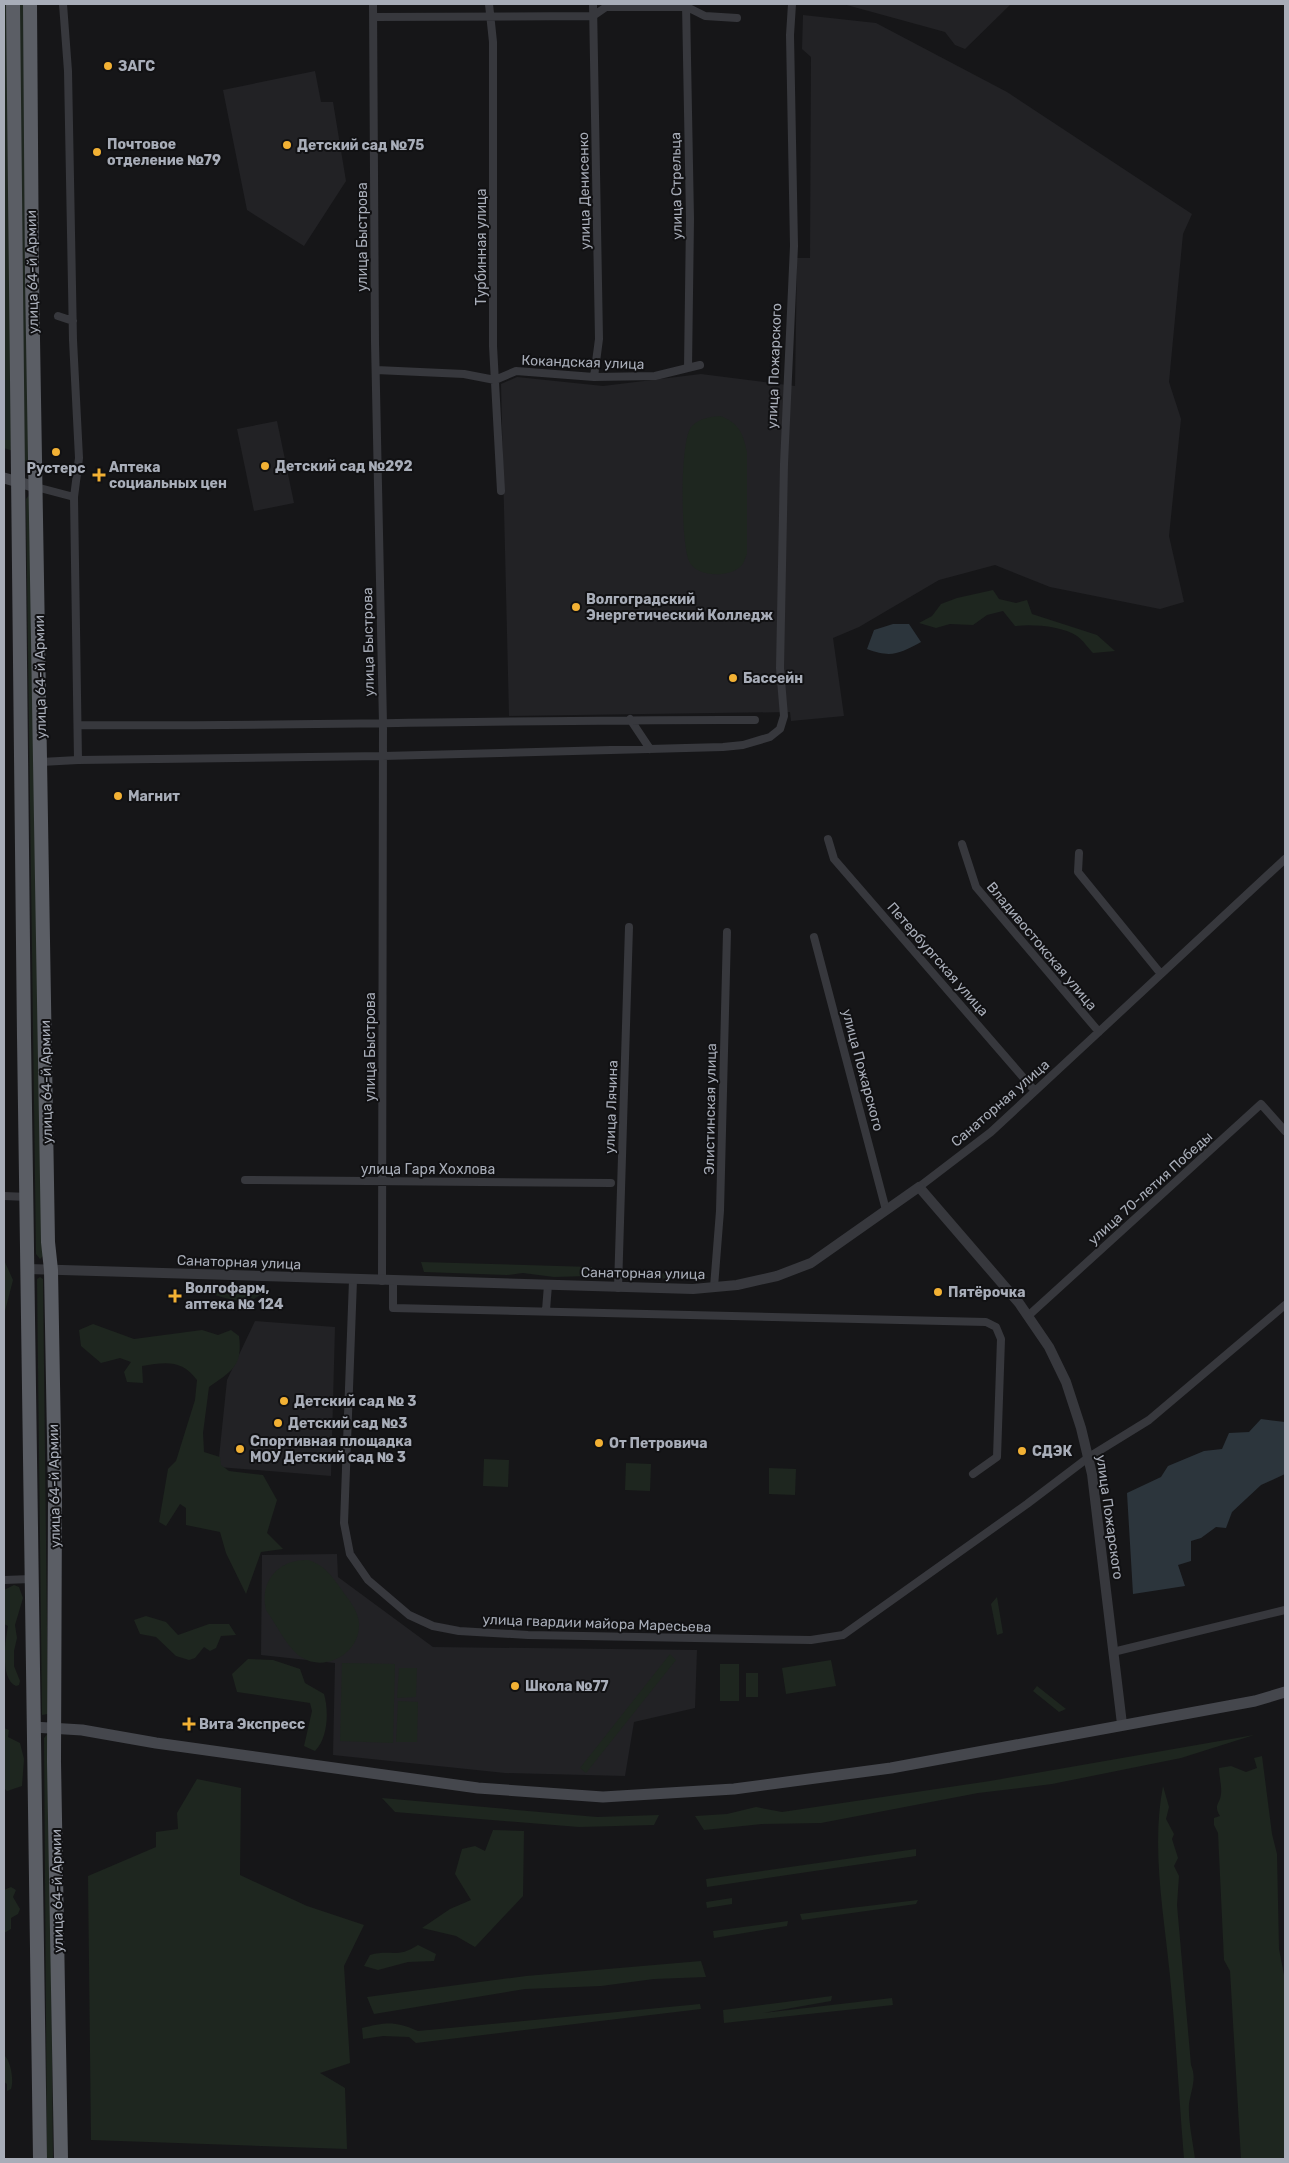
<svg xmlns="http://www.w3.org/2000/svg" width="1289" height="2163" font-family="Rubik,sans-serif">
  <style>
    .built { fill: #222225 }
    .green { fill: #1e261f }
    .water { fill: #2c353c }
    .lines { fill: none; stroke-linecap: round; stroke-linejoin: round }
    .minor { stroke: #37383d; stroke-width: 8 }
    .tertiary { stroke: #37383d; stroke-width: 10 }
    .secondary { stroke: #45474d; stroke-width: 11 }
    .trunk { stroke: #5b5e65; stroke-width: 14 }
    .poi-dot { fill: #f2b134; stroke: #111113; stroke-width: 2 }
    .labels { text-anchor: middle; stroke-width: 4; stroke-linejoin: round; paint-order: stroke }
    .poi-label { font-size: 14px; font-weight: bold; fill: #a8adb8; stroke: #111113; text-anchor: start }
    .street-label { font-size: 14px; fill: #a8adb8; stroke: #111113 }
  </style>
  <rect width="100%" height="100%" fill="#161618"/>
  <path class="built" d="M 843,4 L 1011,4 L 965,49 L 955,45 L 945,32 Z
    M 803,15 L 876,23 L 1007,92 L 1192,214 L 1183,234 L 1169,382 L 1181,419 L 1169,536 L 1184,602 L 1160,609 L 1050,587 L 995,565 L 939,580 L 859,627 L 833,638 L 844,716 L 791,721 L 790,712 L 509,716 L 501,384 L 517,377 L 603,386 L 701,374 L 795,386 L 797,258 L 810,258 L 811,57 L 802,49 Z
    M 315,71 L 321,102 L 333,102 L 346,181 L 304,246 L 247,210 L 223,90 Z
    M 277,421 L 294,503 L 254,511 L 237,429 Z
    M 255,1321 L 335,1327 L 331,1476 L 218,1467 L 227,1380 Z
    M 337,1554 L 338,1577 L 433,1647 L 697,1650 L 695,1708 L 634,1722 L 625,1776 L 505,1773 L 333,1755 L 335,1663 L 261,1655 L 262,1555 Z"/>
  <path class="green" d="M 4,4 L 6,4 L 8,38 L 13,451 L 4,448 Z
    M 19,4 L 24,4 L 30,466 L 26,466 L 24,461 Z
    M 720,416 C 739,423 743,433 747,452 L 747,554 C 745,558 744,564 740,567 C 727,578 696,577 689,561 C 681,543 679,439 692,426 C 700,418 710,417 720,416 Z
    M 29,495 L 43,1256 L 40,1259 L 36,1254 L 26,499 Z
    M 993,590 L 999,599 L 1016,603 L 1027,600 L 1032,614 L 1097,635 L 1115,651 L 1093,653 C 1088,648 1083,640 1077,636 C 1062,626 1033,624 1015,626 L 1003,611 L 987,615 L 973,625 L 950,624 L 936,628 L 919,623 L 932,616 L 941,604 L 957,598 Z
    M 4,1260 L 13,1280 L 4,1315 Z
    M 421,1262 L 592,1267 L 588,1276 L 554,1277 L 523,1273 L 507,1275 L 424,1272 Z
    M 628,1272 L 705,1275 L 708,1278 L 628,1279 Z
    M 40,1277 L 43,1279 L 48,1714 L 42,1715 L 37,1279 Z
    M 212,1285 L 264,1286 L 269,1289 L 248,1303 C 234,1299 220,1299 208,1291 Z
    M 93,1324 L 134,1339 L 202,1330 L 218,1335 L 231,1330 L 239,1336 C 243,1367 231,1371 209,1387 L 203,1433 L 204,1452 L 220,1457 L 221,1465 L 229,1471 L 263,1475 L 277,1500 L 267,1533 L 283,1549 L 261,1552 L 246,1594 L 226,1553 L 220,1532 L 186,1525 L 186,1508 L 180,1504 L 166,1526 L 159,1522 L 168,1469 L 176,1461 L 195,1400 L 197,1380 C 182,1359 165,1362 142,1366 L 143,1383 L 127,1382 L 124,1372 L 131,1362 L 120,1358 L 101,1363 L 81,1346 L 79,1330 Z
    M 484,1459 L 509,1460 L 508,1487 L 483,1486 Z
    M 626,1463 L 651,1464 L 650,1491 L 625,1490 Z
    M 769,1468 L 796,1469 L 795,1495 L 769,1494 Z
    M 308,1560 C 324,1565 330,1574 339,1586 C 347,1598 358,1609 359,1623 C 361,1655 321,1675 297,1654 C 285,1643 276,1624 266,1610 C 259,1581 279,1559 308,1560 Z
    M 14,1585 L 19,1587 L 23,1598 L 15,1625 L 17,1638 L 14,1651 L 14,1666 L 20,1681 L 19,1685 L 16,1686 C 0,1679 5,1643 8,1626 L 4,1624 L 4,1590 Z
    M 997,1597 L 1003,1633 L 997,1635 L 991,1604 Z
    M 146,1616 L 166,1622 L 178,1635 L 209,1624 L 229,1624 L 236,1635 L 221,1636 L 216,1648 L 210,1651 L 204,1647 L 195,1658 L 189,1660 L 176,1656 L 156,1637 L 140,1634 L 134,1620 Z
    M 670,1654 L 676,1660 L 586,1773 L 580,1768 Z
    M 248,1659 L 273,1660 L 300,1669 L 305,1683 L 324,1694 C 329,1711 328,1738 315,1751 L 304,1746 L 312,1711 L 310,1703 L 237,1692 L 232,1674 Z
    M 831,1660 L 836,1686 L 786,1694 L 782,1668 Z
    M 342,1663 L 395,1664 L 393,1743 L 340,1741 Z
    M 720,1664 L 739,1664 L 739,1701 L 720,1701 Z
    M 399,1668 L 417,1668 L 416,1697 L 397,1698 Z
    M 746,1673 L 758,1673 L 758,1697 L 746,1697 Z
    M 1037,1686 L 1066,1709 L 1059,1712 L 1033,1691 Z
    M 398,1701 L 418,1702 L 417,1742 L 396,1742 Z
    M 4,1728 L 9,1730 L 8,1737 L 20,1743 L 24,1759 L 22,1786 L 7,1791 L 4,1788 Z
    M 48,1733 L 49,1737 L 53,2159 L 47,2159 L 44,1738 Z
    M 1254,1735 L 1181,1758 L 1052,1784 L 978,1793 L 821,1823 L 762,1824 L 704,1830 L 695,1816 L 727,1814 L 756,1807 L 782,1812 L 990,1781 Z
    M 1262,1756 L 1272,1834 L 1277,1854 L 1279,1949 L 1285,1980 L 1285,2159 L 1241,2159 L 1230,1971 L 1224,1960 L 1218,1833 L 1214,1825 L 1214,1818 L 1220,1816 C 1213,1805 1220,1804 1221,1794 C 1222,1786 1219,1776 1219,1768 L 1231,1766 L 1246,1772 L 1257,1768 L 1254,1758 Z
    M 197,1779 L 241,1788 L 240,1875 L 307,1906 L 364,1925 L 344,1966 L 350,2063 L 320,2073 L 345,2088 L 347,2149 L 91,2140 L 88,1876 L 156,1847 L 156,1832 L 178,1829 L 177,1813 Z
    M 1163,1786 L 1169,1807 L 1166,1819 L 1174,1834 L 1172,1839 L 1178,1858 L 1174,1866 L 1179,1876 L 1177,1905 L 1191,2065 C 1197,2079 1191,2090 1189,2104 C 1188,2121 1193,2142 1195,2159 L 1184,2159 C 1179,2098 1176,2037 1170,1976 C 1164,1913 1151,1849 1163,1786 Z
    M 382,1798 L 597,1817 L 659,1815 L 654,1825 L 579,1827 L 395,1812 Z
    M 493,1830 L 524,1831 L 523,1896 L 475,1947 L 456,1936 L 422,1928 L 450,1909 L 471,1900 L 455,1874 L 462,1849 L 475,1846 L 485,1851 Z
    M 916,1849 L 916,1856 L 707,1887 L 706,1879 Z
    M 11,1887 L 16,1890 L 13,1897 L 20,1909 L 18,1914 L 11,1918 L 11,1929 L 4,1933 L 4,1890 Z
    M 732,1898 L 732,1904 L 707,1908 L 706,1902 Z
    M 918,1900 L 916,1904 L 802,1920 L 800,1914 Z
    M 788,1921 L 787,1926 L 714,1938 L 713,1931 Z
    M 418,1945 L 436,1954 L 434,1961 L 408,1962 L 378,1970 L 364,1966 L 370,1955 C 391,1949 397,1959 418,1945 Z
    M 701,1961 L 706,1977 L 654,1979 L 601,1986 L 525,1989 L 374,2014 L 367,1997 L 526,1976 Z
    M 832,1996 L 831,2001 L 763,2013 L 892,1998 L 893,2005 L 724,2023 L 723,2010 Z
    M 700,2004 L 701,2009 L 416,2043 L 409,2037 L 383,2036 L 363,2039 L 362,2028 C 386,2022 395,2021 418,2031 Z
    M 5,2056 C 11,2062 14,2081 11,2089 L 7,2091 L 7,2084 L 4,2082 Z"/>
  <path class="water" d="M 893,624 L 909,624 L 921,642 C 899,654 891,658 867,649 L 874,630 Z
    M 1261,1419 L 1285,1422 L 1285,1474 L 1261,1485 L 1232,1512 L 1226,1528 L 1216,1527 L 1201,1538 L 1191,1541 L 1191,1561 L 1178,1565 L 1185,1586 L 1133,1594 L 1127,1493 L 1161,1477 L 1168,1466 L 1204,1451 L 1222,1449 L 1229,1433 L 1249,1432 Z"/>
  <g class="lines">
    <path class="minor" d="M 373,4 L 375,342 L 383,724 L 382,1281
      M 489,4 L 493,42 L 493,346 L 501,491
      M 593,4 L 599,339 L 594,377
      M 686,4 L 690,219 L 688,368
      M 374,17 L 593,16 L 606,7 L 687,7 L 705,16 L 737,18
      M 58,316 L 73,321
      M 376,370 L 464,374 L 495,380 L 516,371 L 594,377 L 655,376 L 700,365
      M 36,487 L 74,497 L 79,458 L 73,340 L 68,71 L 63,4
      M 74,497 L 78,760
      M 630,719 L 650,749
      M 78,725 C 303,727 529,719 755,720
      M 41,762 L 78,760 L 383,756 L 723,747 L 743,745 L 770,737 L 780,729 L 784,716 L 780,668 L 784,464 L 794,246 L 790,35 L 792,4
      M 828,839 L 834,859 L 1035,1091
      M 962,844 L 976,887 L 1099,1032
      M 1079,853 L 1078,872 L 1161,974
      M 814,937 L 886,1210
      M 245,1180 L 611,1183
      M 919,1187 L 991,1132 L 1285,859
      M 4,1196 L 28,1197
      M 353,1280 L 344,1523 L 350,1554 L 368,1580 L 409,1615 L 433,1626 L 459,1631 L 528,1635 L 811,1640 L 843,1635 L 1027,1504 L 1089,1457 L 1149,1420 L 1285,1305
      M 393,1281 L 393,1308 L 986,1322 L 996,1327 L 1001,1339 L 997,1457 L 973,1474
      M 714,1287 L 720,1211 L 727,932
      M 618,1288 L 629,927
      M 546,1310 L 548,1285
      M 1028,1316 L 1261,1104 L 1285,1131
      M 4,1580 L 31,1579
      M 1113,1652 L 1285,1610"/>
    <path class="tertiary" d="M 28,1269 L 693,1289 L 737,1285 L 777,1276 L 811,1263 L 919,1187 L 1019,1303 L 1049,1347 L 1066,1382 L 1081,1428 L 1092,1474 L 1122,1724"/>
    <path class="secondary" d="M 4,478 L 36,487
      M 33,1727 L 82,1730 L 156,1743 L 478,1788 L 603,1797 L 734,1789 L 891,1768 L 1255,1701 L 1285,1692"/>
    <path class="trunk" d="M 13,4 L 24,1037 L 40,2159
      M 30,4 L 32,278 L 48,1242 L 51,1270 L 55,1496 L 54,1762 L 61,2159"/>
  </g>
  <g class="poi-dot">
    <circle cx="108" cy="66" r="5"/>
    <circle cx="287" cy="145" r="5"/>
    <circle cx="97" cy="152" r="5"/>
    <circle cx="56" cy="452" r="5"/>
    <circle cx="265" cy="466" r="5"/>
    <path d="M96.5 467.5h5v5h5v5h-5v5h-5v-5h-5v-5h5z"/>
    <circle cx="576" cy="607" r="5"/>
    <circle cx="733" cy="678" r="5"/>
    <circle cx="118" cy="796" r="5"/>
    <circle cx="938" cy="1292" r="5"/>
    <path d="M172.5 1288.5h5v5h5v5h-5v5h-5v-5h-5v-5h5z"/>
    <circle cx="284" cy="1401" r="5"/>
    <circle cx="278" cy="1423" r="5"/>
    <circle cx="599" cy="1443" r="5"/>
    <circle cx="240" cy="1449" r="5"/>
    <circle cx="1022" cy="1451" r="5"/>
    <circle cx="515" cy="1686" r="5"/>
    <path d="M186.5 1716.5h5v5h5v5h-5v5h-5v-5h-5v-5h5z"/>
  </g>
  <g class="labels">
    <g class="poi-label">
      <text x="118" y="71">ЗАГС</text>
      <text x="107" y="149">Почтовое<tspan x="107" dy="16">отделение №79</tspan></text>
      <text x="297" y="150">Детский сад №75</text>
      <text x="275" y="471">Детский сад №292</text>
      <text x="109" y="472">Аптека<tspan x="109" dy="16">социальных цен</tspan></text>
      <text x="56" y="473" text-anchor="middle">Рустерс</text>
      <text x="586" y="604">Волгоградский<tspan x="586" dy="16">Энергетический Колледж</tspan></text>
      <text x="743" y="683">Бассейн</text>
      <text x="128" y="801">Магнит</text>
      <text x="185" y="1293">Волгофарм,<tspan x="185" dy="16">аптека № 124</tspan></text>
      <text x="948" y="1297">Пятёрочка</text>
      <text x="294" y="1406">Детский сад № 3</text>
      <text x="288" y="1428">Детский сад №3</text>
      <text x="250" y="1446">Спортивная площадка<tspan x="250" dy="16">МОУ Детский сад № 3</tspan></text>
      <text x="609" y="1448">От Петровича</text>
      <text x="1032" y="1456">СДЭК</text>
      <text x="525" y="1691">Школа №77</text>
      <text x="199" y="1729">Вита Экспресс</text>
    </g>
    <g class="street-label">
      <text transform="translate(676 186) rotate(-91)" y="5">улица Стрельца</text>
      <text transform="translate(584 191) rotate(-91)" y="5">улица Денисенко</text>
      <text transform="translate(362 237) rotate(-90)" y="5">улица Быстрова</text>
      <text transform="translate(481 247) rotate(-90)" y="5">Турбинная улица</text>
      <text transform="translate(32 272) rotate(-91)" y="5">улица 64-й Армии</text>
      <text transform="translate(583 362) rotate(2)" y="5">Кокандская улица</text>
      <text transform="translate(774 366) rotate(-88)" y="5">улица Пожарского</text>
      <text transform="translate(368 642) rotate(-91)" y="5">улица Быстрова</text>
      <text transform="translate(40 677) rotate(-91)" y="5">улица 64-й Армии</text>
      <text transform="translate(1042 946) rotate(50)" y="5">Владивостокская улица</text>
      <text transform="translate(938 959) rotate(49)" y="5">Петербургская улица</text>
      <text transform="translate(370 1047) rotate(-90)" y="5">улица Быстрова</text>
      <text transform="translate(863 1070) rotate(75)" y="5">улица Пожарского</text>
      <text transform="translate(46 1082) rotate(-91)" y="5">улица 64-й Армии</text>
      <text transform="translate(1000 1103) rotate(-41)" y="5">Санаторная улица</text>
      <text transform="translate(611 1107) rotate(-88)" y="5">улица Лячина</text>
      <text transform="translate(710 1109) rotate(-89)" y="5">Элистинская улица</text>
      <text x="428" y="1174">улица Гаря Хохлова</text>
      <text transform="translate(1150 1188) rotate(-42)" y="5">улица 70-летия Победы</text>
      <text transform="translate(239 1262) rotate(2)" y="5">Санаторная улица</text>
      <text transform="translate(643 1273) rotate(1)" y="5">Санаторная улица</text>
      <text transform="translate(54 1486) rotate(-91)" y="5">улица 64-й Армии</text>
      <text transform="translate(1110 1517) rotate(82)" y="5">улица Пожарского</text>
      <text transform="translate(597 1623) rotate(2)" y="5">улица гвардии майора Маресьева</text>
      <text transform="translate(57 1891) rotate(-91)" y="5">улица 64-й Армии</text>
    </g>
  </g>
  <rect width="1289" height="2163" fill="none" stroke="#a8adb8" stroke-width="10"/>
</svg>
